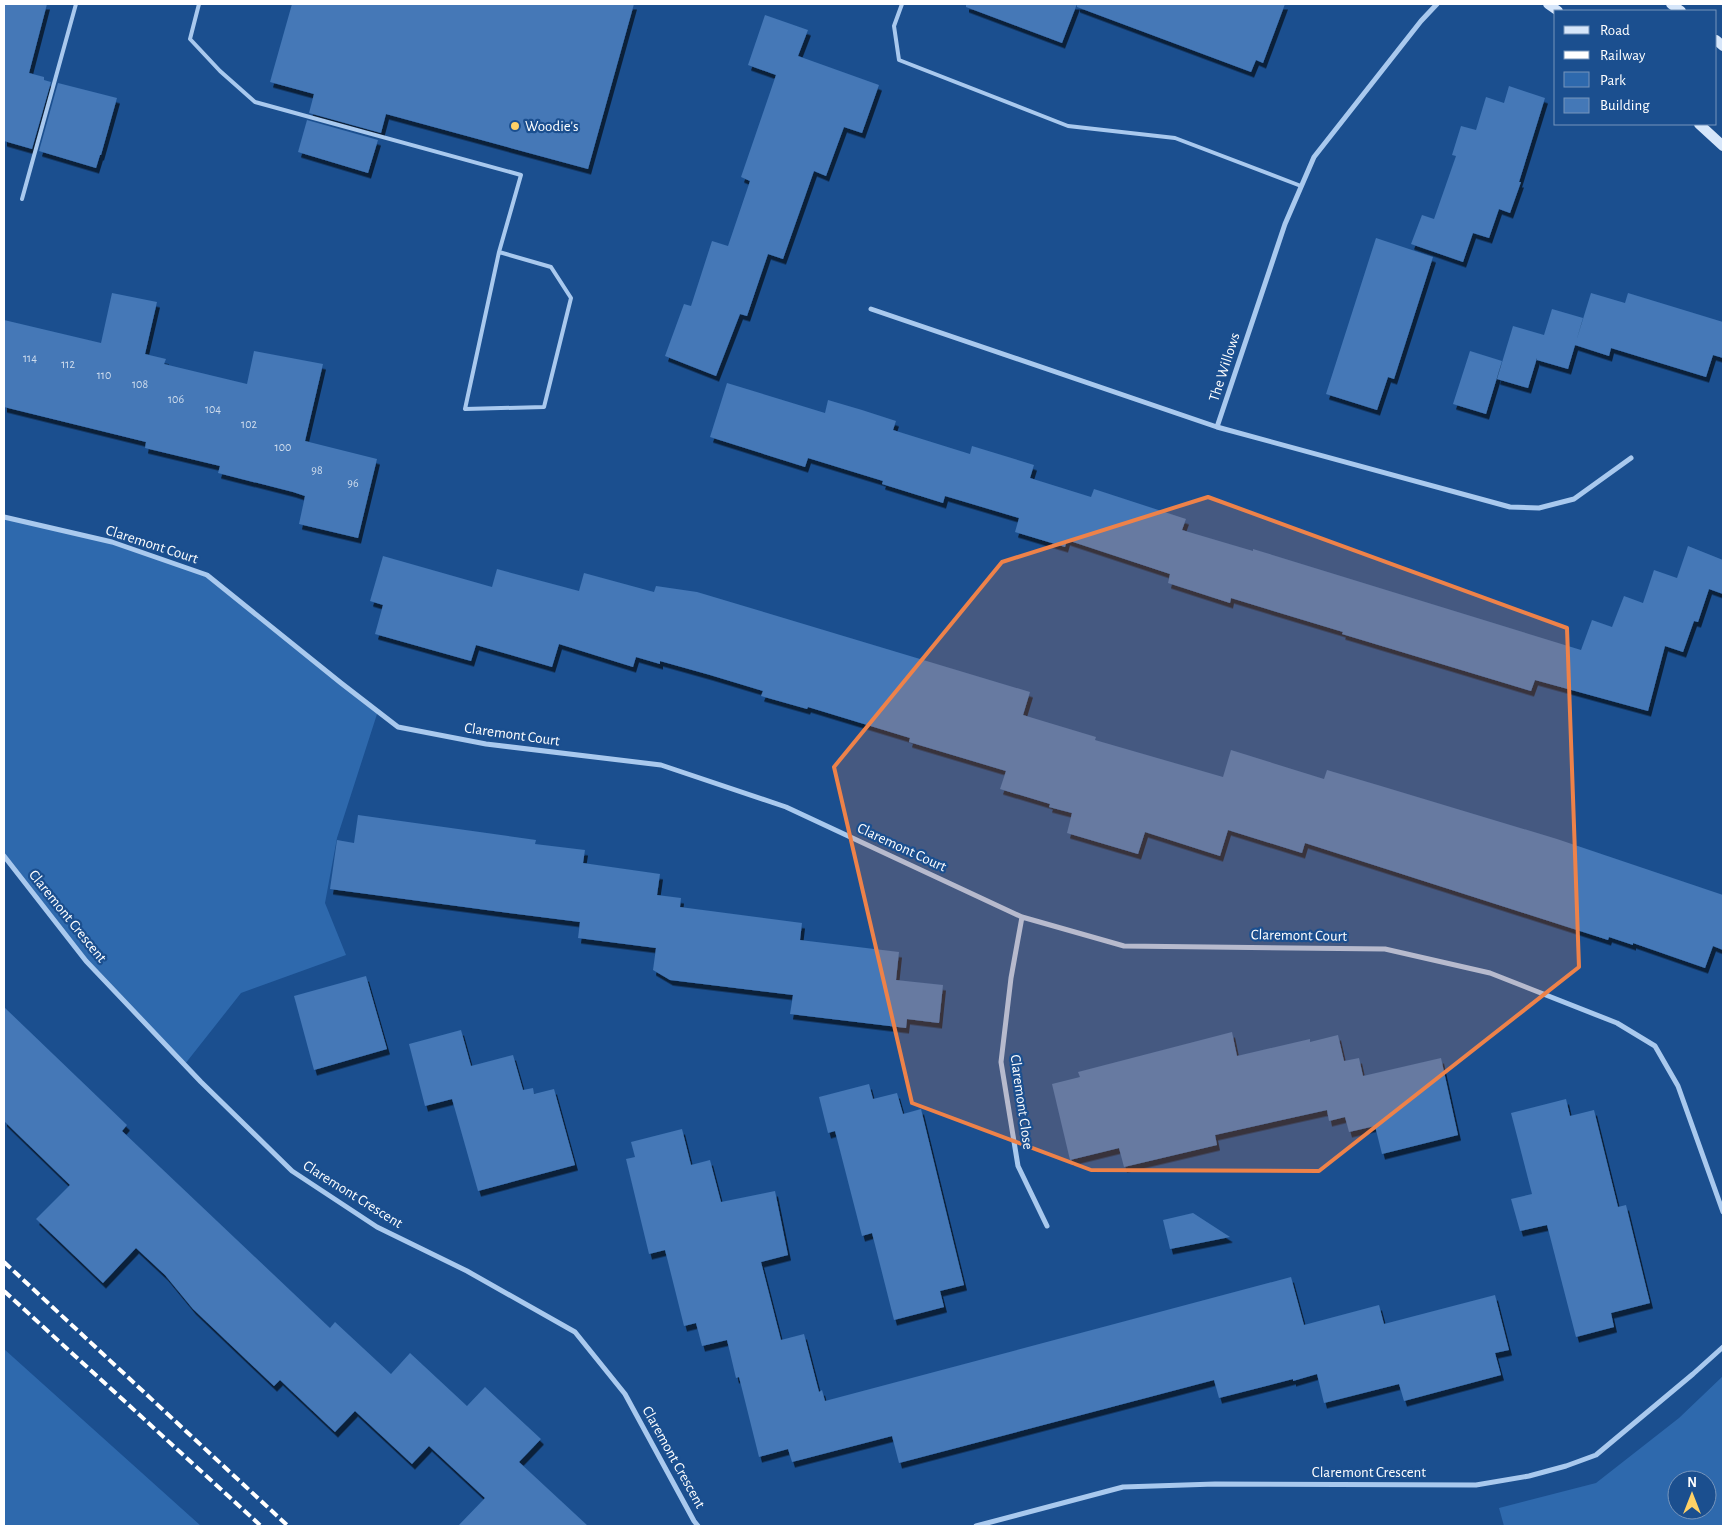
<svg xmlns="http://www.w3.org/2000/svg" width="1727" height="1530" font-family="'Alegreya Sans',sans-serif">
  <style>
    .green { fill: #2e69ad; fill-rule: evenodd }
    .building { fill: #4478b7; filter: url(#shadow) }
    .lines { fill: none; stroke-linecap: round; stroke-linejoin: round }
    .lane { stroke: #a9c9ee; stroke-width: 4 }
    .street { stroke: #a9c9ee; stroke-width: 5 }
    .secondary { stroke: #d6e6fa; stroke-width: 10 }
    .rail { stroke: #fff; stroke-width: 4; stroke-dasharray: 9 4; stroke-linecap: butt }
    .marked { fill: #ee8249; fill-opacity: 0.2; stroke: #ee8249; stroke-width: 4; stroke-linejoin: round }
    .poi-dot { fill: #ffd166; stroke: #1b4f8f; stroke-width: 2 }
    .labels { text-anchor: middle; stroke-width: 4.5; stroke-linejoin: round; paint-order: stroke }
    .number-label { font-size: 12px; fill: #d0dded }
    .poi-label { font-size: 15px; fill: #fff; stroke: #1b4f8f; text-anchor: start }
    .street-label { font-size: 15px; fill: #fff; stroke: #1b4f8f }
  </style>
  <defs>
    <filter id="shadow"><feDropShadow dx="3" dy="5.5" stdDeviation="0" flood-color="#0009"/></filter>
  </defs>
  <rect width="100%" height="100%" fill="#1b4f8f"/>
  <path class="green" d="M 4,518 L 112,543 L 207,576 L 378,711 L 337,838 L 325,903 L 346,955 L 241,993 L 185,1064 L 86,960 L 4,854 Z
    M 4,1349 L 201,1526 L 4,1526 Z
    M 1723,1376 L 1723,1526 L 1504,1526 L 1499,1508 L 1596,1483 L 1679,1418 ZM 1677,1480 L 1707,1480 L 1707,1510 L 1677,1510 Z"/>
  <path class="building" d="M 4,4 L 47,4 L 29,73 L 44,77 L 44,80 L 51,82 L 32,149 L 4,141 Z
    M 292,4 L 634,4 L 588,169 L 386,114 L 381,133 L 309,113 L 314,94 L 270,82 Z
    M 966,4 L 1077,4 L 1062,43 L 966,7 Z
    M 1077,4 L 1285,4 L 1263,63 L 1256,60 L 1251,72 L 1077,7 Z
    M 765,15 L 808,30 L 798,56 L 879,85 L 862,133 L 844,127 L 826,176 L 814,171 L 783,259 L 768,254 L 747,316 L 740,314 L 716,376 L 665,356 L 684,304 L 691,306 L 712,241 L 728,246 L 750,181 L 741,177 L 776,75 L 748,65 Z
    M 58,83 L 117,98 L 101,155 L 100,155 L 96,168 L 39,151 Z
    M 1509,86 L 1545,98 L 1519,182 L 1521,182 L 1510,213 L 1499,209 L 1489,238 L 1473,233 L 1463,262 L 1411,244 L 1422,215 L 1434,219 L 1456,156 L 1452,155 L 1461,126 L 1476,130 L 1486,97 L 1504,103 Z
    M 307,120 L 378,140 L 368,173 L 298,152 Z
    M 1376,238 L 1433,257 L 1394,379 L 1388,377 L 1377,410 L 1326,394 Z
    M 112,293 L 157,302 L 145,354 L 166,359 L 164,364 L 247,384 L 254,351 L 323,364 L 305,441 L 377,459 L 358,538 L 299,524 L 305,496 L 293,492 L 218,473 L 220,466 L 145,448 L 146,442 L 4,407 L 4,320 L 101,343 Z
    M 1591,293 L 1625,303 L 1628,293 L 1723,322 L 1723,358 L 1713,355 L 1706,377 L 1611,348 L 1609,356 L 1575,345 Z
    M 1552,309 L 1583,318 L 1568,369 L 1537,360 L 1537,358 L 1528,388 L 1497,379 L 1513,326 L 1544,335 Z
    M 1470,351 L 1502,361 L 1486,414 L 1453,404 Z
    M 727,383 L 825,413 L 828,400 L 862,410 L 896,421 L 893,430 L 970,454 L 972,446 L 1034,465 L 1030,478 L 1091,497 L 1094,489 L 1186,519 L 1182,530 L 1253,551 L 1253,549 L 1581,650 L 1592,620 L 1612,627 L 1624,596 L 1643,603 L 1654,570 L 1677,578 L 1688,546 L 1723,560 L 1723,594 L 1709,589 L 1698,622 L 1694,621 L 1683,652 L 1665,646 L 1648,711 L 1535,680 L 1531,691 L 1342,634 L 1343,632 L 1231,598 L 1230,603 L 1168,583 L 1170,574 L 1067,540 L 1065,547 L 1015,532 L 1019,518 L 945,496 L 943,503 L 882,484 L 883,481 L 808,458 L 805,467 L 710,437 Z
    M 383,556 L 492,587 L 497,569 L 579,591 L 584,573 L 654,592 L 656,586 L 697,592 L 1030,692 L 1023,715 L 1096,737 L 1095,740 L 1223,777 L 1231,750 L 1324,779 L 1327,770 L 1381,786 L 1557,839 L 1723,895 L 1723,950 L 1713,946 L 1705,968 L 1633,943 L 1633,945 L 1609,937 L 1608,940 L 1305,843 L 1302,853 L 1228,830 L 1220,856 L 1145,832 L 1138,854 L 1067,833 L 1072,813 L 1049,807 L 1050,804 L 1000,789 L 1006,771 L 909,742 L 910,738 L 808,707 L 807,709 L 761,696 L 763,691 L 710,675 L 660,661 L 660,664 L 636,657 L 633,667 L 559,644 L 552,667 L 476,645 L 471,661 L 375,634 L 383,605 L 370,601 Z
    M 358,815 L 536,840 L 535,844 L 585,850 L 583,863 L 660,874 L 657,895 L 681,898 L 680,907 L 802,923 L 800,940 L 899,952 L 896,980 L 943,985 L 939,1023 L 907,1019 L 906,1028 L 790,1014 L 793,995 L 670,980 L 653,970 L 656,948 L 578,938 L 580,922 L 509,913 L 330,889 L 337,840 L 354,843 Z
    M 366,976 L 387,1049 L 314,1070 L 294,996 Z
    M 4,1007 L 127,1125 L 122,1131 L 330,1328 L 335,1322 L 391,1374 L 410,1353 L 467,1406 L 485,1387 L 541,1439 L 519,1462 L 588,1526 L 458,1526 L 485,1498 L 429,1446 L 412,1464 L 355,1411 L 335,1432 L 280,1380 L 274,1386 L 193,1309 L 165,1275 L 136,1248 L 103,1283 L 36,1219 L 70,1185 L 4,1121 Z
    M 461,1030 L 471,1066 L 513,1055 L 523,1090 L 533,1088 L 534,1094 L 554,1089 L 575,1165 L 478,1191 L 452,1099 L 425,1106 L 409,1044 Z
    M 1232,1032 L 1237,1056 L 1310,1039 L 1310,1042 L 1338,1035 L 1344,1061 L 1359,1058 L 1363,1076 L 1441,1058 L 1458,1135 L 1382,1154 L 1375,1126 L 1349,1132 L 1345,1117 L 1329,1121 L 1327,1110 L 1215,1135 L 1217,1145 L 1124,1167 L 1119,1148 L 1070,1160 L 1052,1084 L 1080,1077 L 1078,1072 Z
    M 869,1084 L 873,1099 L 897,1093 L 903,1114 L 921,1109 L 964,1285 L 940,1291 L 944,1307 L 894,1320 L 872,1233 L 862,1236 L 835,1131 L 828,1133 L 819,1097 Z
    M 1566,1099 L 1570,1116 L 1594,1110 L 1618,1207 L 1626,1205 L 1650,1303 L 1611,1313 L 1614,1327 L 1576,1337 L 1547,1225 L 1520,1231 L 1511,1199 L 1532,1194 L 1511,1113 Z
    M 682,1129 L 691,1165 L 710,1160 L 721,1202 L 775,1191 L 788,1255 L 761,1262 L 781,1340 L 804,1334 L 819,1392 L 822,1390 L 825,1401 L 1291,1277 L 1304,1325 L 1379,1305 L 1384,1324 L 1495,1295 L 1509,1350 L 1495,1353 L 1501,1375 L 1404,1401 L 1399,1384 L 1324,1403 L 1317,1374 L 1293,1381 L 1293,1379 L 1219,1398 L 1214,1380 L 899,1463 L 892,1436 L 792,1462 L 788,1449 L 759,1457 L 739,1377 L 736,1378 L 727,1340 L 702,1346 L 696,1323 L 684,1326 L 665,1250 L 649,1254 L 626,1159 L 635,1157 L 631,1142 Z
    M 1193,1213 L 1230,1237 L 1170,1249 L 1163,1220 Z"/>
  <g class="lines">
    <path class="lane" d="M 199,4 L 190,39 L 220,71 L 255,102 L 521,175 L 499,252 L 465,409 L 544,407 L 571,298 L 551,267 L 499,252
      M 902,4 L 894,26 L 899,60 L 1068,126 L 1175,138 L 1301,186
      M 22,199 L 76,4"/>
    <path class="street" d="M 871,309 L 1217,427 L 1285,224 L 1314,157 L 1421,21 L 1437,4
      M 1217,427 L 1510,507 L 1539,508 L 1574,499 L 1631,458
      M 4,517 L 112,542 L 207,575 L 341,683 L 398,727 L 486,744 L 661,765 L 786,807 L 1022,917 L 1124,946 L 1385,949 L 1490,973 L 1617,1023 L 1655,1046 L 1678,1086 L 1723,1212
      M 4,856 L 86,961 L 201,1082 L 292,1171 L 377,1227 L 467,1271 L 575,1332 L 625,1394 L 694,1521 L 698,1526
      M 1022,917 L 1011,978 L 1001,1062 L 1018,1166 L 1047,1226
      M 976,1526 L 1123,1487 L 1215,1484 L 1476,1485 L 1529,1476 L 1566,1466 L 1596,1455 L 1693,1374 L 1723,1347"/>
    <path class="secondary" d="M 1548,4 L 1558,11
      M 1671,4 L 1681,11
      M 1716,40 L 1723,46
      M 1699,124 L 1723,146"/>
    <path class="rail" d="M 4,1262 L 288,1526
      M 4,1291 L 261,1526"/>
  </g>
  <path class="marked" d="M 1208,497 L 1567,628 L 1579,967 L 1319,1171 L 1091,1170 L 912,1103 L 834,767 L 1002,562 Z"/>
  <circle class="poi-dot" cx="515" cy="126" r="5"/>
  <g class="labels">
    <g class="number-label">
      <text x="30" y="362">114</text>
      <text x="68" y="368">112</text>
      <text x="104" y="379">110</text>
      <text x="140" y="388">108</text>
      <text x="176" y="403">106</text>
      <text x="213" y="413">104</text>
      <text x="249" y="428">102</text>
      <text x="283" y="451">100</text>
      <text x="317" y="474">98</text>
      <text x="353" y="487">96</text>
    </g>
    <g class="poi-label">
      <text x="525" y="131">Woodie's</text>
    </g>
    <g class="street-label">
      <text transform="translate(1224 367) rotate(-72)" y="5">The Willows</text>
      <text transform="translate(152 544) rotate(18)" y="5">Claremont Court</text>
      <text transform="translate(512 734) rotate(8)" y="5">Claremont Court</text>
      <text transform="translate(902 847) rotate(25)" y="5">Claremont Court</text>
      <text transform="translate(68 916) rotate(51)" y="5">Claremont Crescent</text>
      <text transform="translate(1299 935) rotate(1)" y="5">Claremont Court</text>
      <text transform="translate(1022 1102) rotate(82)" y="5">Claremont Close</text>
      <text transform="translate(353 1194) rotate(32)" y="5">Claremont Crescent</text>
      <text transform="translate(674 1457) rotate(61)" y="5">Claremont Crescent</text>
      <text x="1369" y="1477">Claremont Crescent</text>
    </g>
  </g>
  <rect width="1727" height="1530" fill="none" stroke="#ffffff" stroke-width="10"/>
  <rect x="1554" y="10" width="162" height="115" fill="#1b4f8f" stroke="#7695bc"/>
  <rect x="1564" y="26" width="25" height="8" fill="#d6e6fa" stroke="#7695bc"/>
  <text x="1600" y="35" font-size="15" fill="#ffffff">Road</text>
  <rect x="1564" y="51" width="25" height="8" fill="#ffffff" stroke="#7695bc"/>
  <text x="1600" y="60" font-size="15" fill="#ffffff">Railway</text>
  <rect x="1564" y="72" width="25" height="15" fill="#2e69ad" stroke="#7695bc"/>
  <text x="1600" y="85" font-size="15" fill="#ffffff">Park</text>
  <rect x="1564" y="98" width="25" height="15" fill="#4478b7" stroke="#7695bc"/>
  <text x="1600" y="110" font-size="15" fill="#ffffff">Building</text>
  <g transform="translate(1692 1495)"><circle r="24" fill="#1b4f8f" stroke="#7695bc"/>
  <path d="M0-4L9 19L0 12L-9 19Z" fill="#ffd166"/>
  <text y="-8" font-size="14" font-weight="bold" text-anchor="middle" fill="#ffffff">N</text>
  </g>
</svg>
